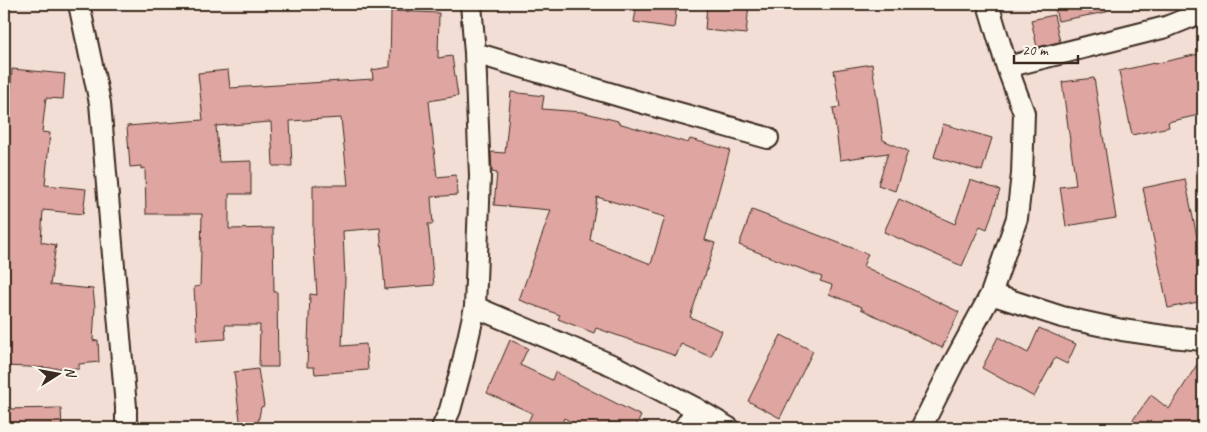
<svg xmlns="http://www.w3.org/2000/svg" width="1207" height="432" font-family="Caveat,sans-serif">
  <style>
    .building { fill: #dfa5a1; stroke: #3b2a1e; fill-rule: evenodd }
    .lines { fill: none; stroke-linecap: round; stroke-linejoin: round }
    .minor-casing { stroke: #3b2a1e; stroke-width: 24 }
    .minor { stroke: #fbf7ec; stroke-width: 20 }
  </style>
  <rect width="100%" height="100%" fill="#f3ded6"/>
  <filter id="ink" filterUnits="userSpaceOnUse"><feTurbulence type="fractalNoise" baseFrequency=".02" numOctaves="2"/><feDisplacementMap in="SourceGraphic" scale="10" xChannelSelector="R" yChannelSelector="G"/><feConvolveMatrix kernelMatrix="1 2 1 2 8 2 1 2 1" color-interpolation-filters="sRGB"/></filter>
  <g filter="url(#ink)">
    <path class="building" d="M 637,4 L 677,4 L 674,28 L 634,22 Z
      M 707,4 L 749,4 L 746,34 L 705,30 Z
      M 1054,4 L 1105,4 L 1106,12 L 1058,21 Z
      M 391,11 L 439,13 L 438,58 L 452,56 L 458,96 L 429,101 L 437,177 L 456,175 L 457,195 L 431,197 L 433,224 L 428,224 L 434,285 L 385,289 L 380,228 L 343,231 L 345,280 L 342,346 L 366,344 L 368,370 L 315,374 L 314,367 L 307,367 L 310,294 L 317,295 L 313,233 L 313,185 L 348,185 L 341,118 L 290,121 L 292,166 L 273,166 L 271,122 L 216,126 L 219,162 L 251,161 L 251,194 L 229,194 L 229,229 L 273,228 L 274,292 L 277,292 L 278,367 L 259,367 L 260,325 L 225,325 L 226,339 L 197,341 L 194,287 L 200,286 L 202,214 L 146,214 L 145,168 L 141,169 L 141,166 L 130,167 L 127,126 L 203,120 L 198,73 L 228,70 L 230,88 L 373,79 L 372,70 L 390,67 Z
      M 1054,15 L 1060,42 L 1037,47 L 1031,20 Z
      M 1203,53 L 1203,114 L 1168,122 L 1169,127 L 1132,135 L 1119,71 L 1154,63 L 1154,64 Z
      M 872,64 L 883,140 L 908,151 L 895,191 L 878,185 L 888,153 L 840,160 L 833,108 L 840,107 L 834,70 Z
      M 12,69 L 65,74 L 63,99 L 46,98 L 42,132 L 50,133 L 45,185 L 86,189 L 83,214 L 43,210 L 41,242 L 56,245 L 50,285 L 93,289 L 95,307 L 93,341 L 98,340 L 99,362 L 79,364 L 79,369 L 4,366 L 4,102 L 10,102 Z
      M 1094,78 L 1116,218 L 1066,226 L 1060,187 L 1076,185 L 1062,82 Z
      M 511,92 L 544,96 L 542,109 L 582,112 L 618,121 L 618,123 L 688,143 L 690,139 L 730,150 L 705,240 L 715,243 L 705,276 L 704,276 L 690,317 L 722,331 L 711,357 L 681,344 L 676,356 L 596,328 L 594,333 L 558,319 L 560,315 L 519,300 L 551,210 L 494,205 L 497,173 L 492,172 L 491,152 L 505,153 ZM 597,197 L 665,217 L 651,264 L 590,240 Z
      M 943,124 L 992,138 L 982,171 L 934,157 Z
      M 1185,179 L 1203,266 L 1203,301 L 1168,308 L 1143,188 Z
      M 970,180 L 1000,190 L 987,229 L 980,226 L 962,266 L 884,232 L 899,199 L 955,224 Z
      M 752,210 L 868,254 L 863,266 L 959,312 L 942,348 L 861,309 L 862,307 L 829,294 L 832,285 L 820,281 L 822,277 L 739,245 Z
      M 1039,328 L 1076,344 L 1067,364 L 1055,358 L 1034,397 L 982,368 L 998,337 L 1028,353 Z
      M 781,335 L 813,351 L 780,418 L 748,401 Z
      M 510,340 L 528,348 L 520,365 L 552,380 L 555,372 L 641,416 L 635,428 L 583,428 L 564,418 L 560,428 L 542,428 L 528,422 L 532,413 L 487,393 Z
      M 1203,355 L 1203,428 L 1127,428 L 1151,395 L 1169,409 Z
      M 258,369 L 264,406 L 261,407 L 257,428 L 241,428 L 234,372 Z
      M 61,408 L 62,428 L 4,428 L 4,409 Z"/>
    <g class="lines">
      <g class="minor-casing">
        <path id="minor" d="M 79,4 L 100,103 L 126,407 L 126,428
          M 475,53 L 636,101 L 768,138
          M 1007,67 L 1166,27 L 1203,12
          M 991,294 L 1062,317 L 1122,330 L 1171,337 L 1203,340
          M 475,307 L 614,366 L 697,409 L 729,428
          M 442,428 L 450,410 L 462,366 L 475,307 L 480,176 L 475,53 L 471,4
          M 684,428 L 697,409
          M 921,428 L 953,364 L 991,294 L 1017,218 L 1022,174 L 1024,113 L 1007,67 L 988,4"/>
      </g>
      <use href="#minor" class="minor"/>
    </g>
  </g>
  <rect width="1207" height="432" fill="none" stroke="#fbf7ec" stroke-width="20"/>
  <rect x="10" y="10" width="1187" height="412" fill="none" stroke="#3b2a1e" stroke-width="2" filter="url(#ink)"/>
  <g transform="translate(58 374) rotate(79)" stroke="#fbf7ec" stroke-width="4" paint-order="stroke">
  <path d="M0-4L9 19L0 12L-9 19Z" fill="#3b2a1e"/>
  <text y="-8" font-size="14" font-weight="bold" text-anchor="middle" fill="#3b2a1e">N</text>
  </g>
  <path d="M1014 55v8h64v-8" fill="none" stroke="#3b2a1e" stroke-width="2.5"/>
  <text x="1022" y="55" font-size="15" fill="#3b2a1e" stroke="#fbf7ec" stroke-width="4" paint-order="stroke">20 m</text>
</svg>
